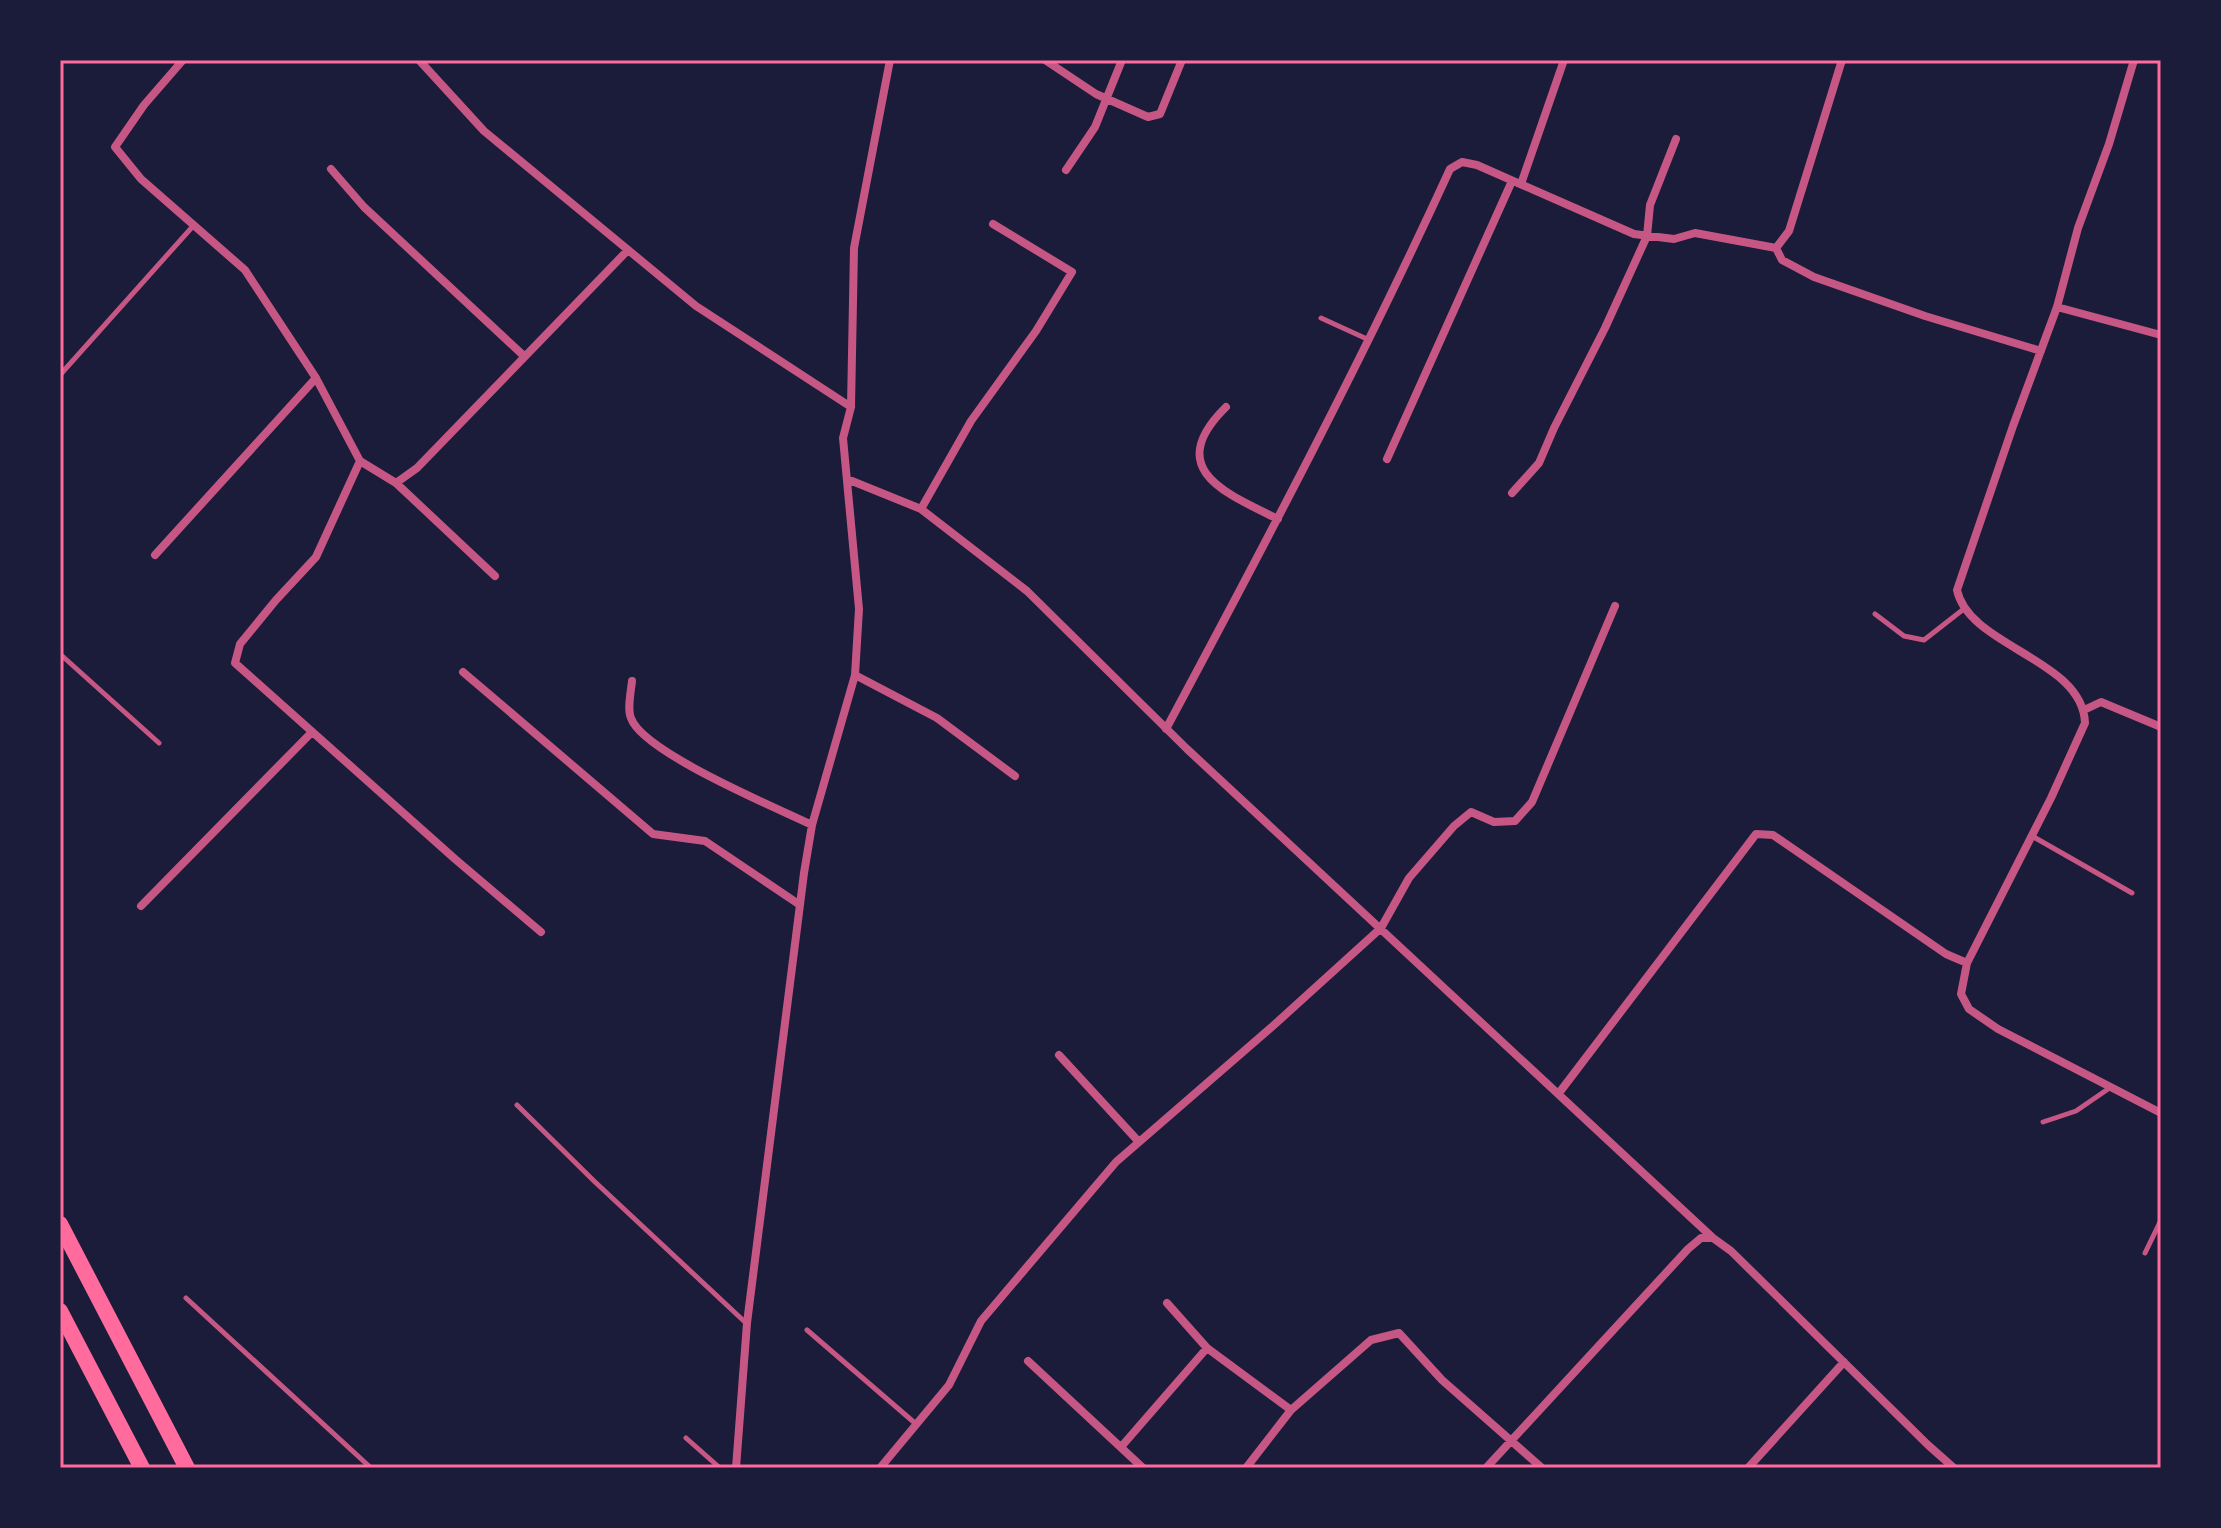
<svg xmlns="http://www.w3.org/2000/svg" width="2221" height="1528" font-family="'PT Sans',sans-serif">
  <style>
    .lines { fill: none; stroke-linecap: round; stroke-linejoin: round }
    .service { stroke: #c65784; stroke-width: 5 }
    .minor { stroke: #c65784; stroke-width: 8 }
    .primary { stroke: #ff6b9d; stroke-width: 16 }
    .neatline { fill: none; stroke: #ff6b9d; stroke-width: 3 }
  </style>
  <rect width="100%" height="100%" fill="#1b1b3a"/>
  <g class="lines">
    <path class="service" d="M 1321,318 L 1367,339
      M 60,375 L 194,225
      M 1875,614 L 1904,636 L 1924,640 L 1965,608
      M 60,654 L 159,743
      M 2032,836 L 2132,893
      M 517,1105 L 594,1181 L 746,1323
      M 2043,1122 L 2076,1111 L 2111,1087
      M 2145,1253 L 2161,1220
      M 186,1298 L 371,1468
      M 807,1330 L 916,1424
      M 686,1438 L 720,1468"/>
    <path class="minor" d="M 183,60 L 144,105 L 115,147 L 141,179 L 245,270 L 316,378 L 360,461 L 396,483 L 495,576
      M 419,60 L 484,131 L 696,306 L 851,407
      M 1045,60 L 1096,94 L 1148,117 L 1160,114 L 1182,60
      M 2134,60 L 2109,144 L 2078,228 L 2057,307 L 2013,426 L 1957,590 C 1969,647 2083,659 2085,723 L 2051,798 L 1967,963 L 1961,994 L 1969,1009 L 1998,1029 L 2161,1113
      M 331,169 L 364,207 L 524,356
      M 1066,170 L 1095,127 L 1122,60
      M 1521,184 L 1564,60
      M 1776,248 L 1782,260 L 1814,277 L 1925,316 L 2041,351
      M 1776,248 L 1789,231 L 1842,60
      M 2057,307 L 2161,335
      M 1226,407 C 1163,469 1225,493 1278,519
      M 1387,459 L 1512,181
      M 360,461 L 316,557 L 276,600 L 240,644 L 235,663 L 455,859 L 541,932
      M 847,479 L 921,509 L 1027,591 L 1187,749 L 1713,1238 L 1731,1251 L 1928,1445 L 1954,1468
      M 396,483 L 417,468 L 628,250
      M 1512,493 L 1539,463 L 1554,428 L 1605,328 L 1647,236 L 1650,205 L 1676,139
      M 921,509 L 971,421 L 1036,331 L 1072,272 L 993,224
      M 155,555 L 316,378
      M 463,672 L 653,834 L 705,841 L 800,905
      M 855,675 L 937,718 L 1015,776
      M 632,681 C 631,691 627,709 631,718 C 642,752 777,808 812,825
      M 2084,710 L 2101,702 L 2161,727
      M 1166,729 C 1265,544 1363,359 1450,169 L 1462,162 L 1477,165 L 1634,234 L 1674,239 L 1695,233 L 1776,248
      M 141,906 L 312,732
      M 1059,1055 L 1139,1142
      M 1559,1093 L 1756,834 L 1773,835 L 1946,954 L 1967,963
      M 1167,1303 L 1207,1348
      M 1028,1361 L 1143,1468
      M 1291,1410 L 1371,1340 L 1399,1333 L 1442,1380 L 1542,1468
      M 1121,1447 L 1207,1348 L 1291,1410 L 1246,1468
      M 736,1468 L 747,1323 L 804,873 L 812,825 L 855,675 L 859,609 L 843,438 L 851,407 L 854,248 L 890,60
      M 880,1468 L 949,1385 L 981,1321 L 1116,1162 L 1274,1025 L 1381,928 L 1409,878 L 1454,826 L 1471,812 L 1494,822 L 1515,821 L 1532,802 L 1615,606
      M 1486,1468 L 1688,1249 L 1701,1238 L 1712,1238
      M 1748,1468 L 1844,1362"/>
    <path class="primary" d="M 60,1224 L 187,1468
      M 60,1311 L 142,1468"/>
  </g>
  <rect width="2221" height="1528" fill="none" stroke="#1b1b3a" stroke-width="124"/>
  <rect x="62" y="62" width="2097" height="1404" class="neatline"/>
</svg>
